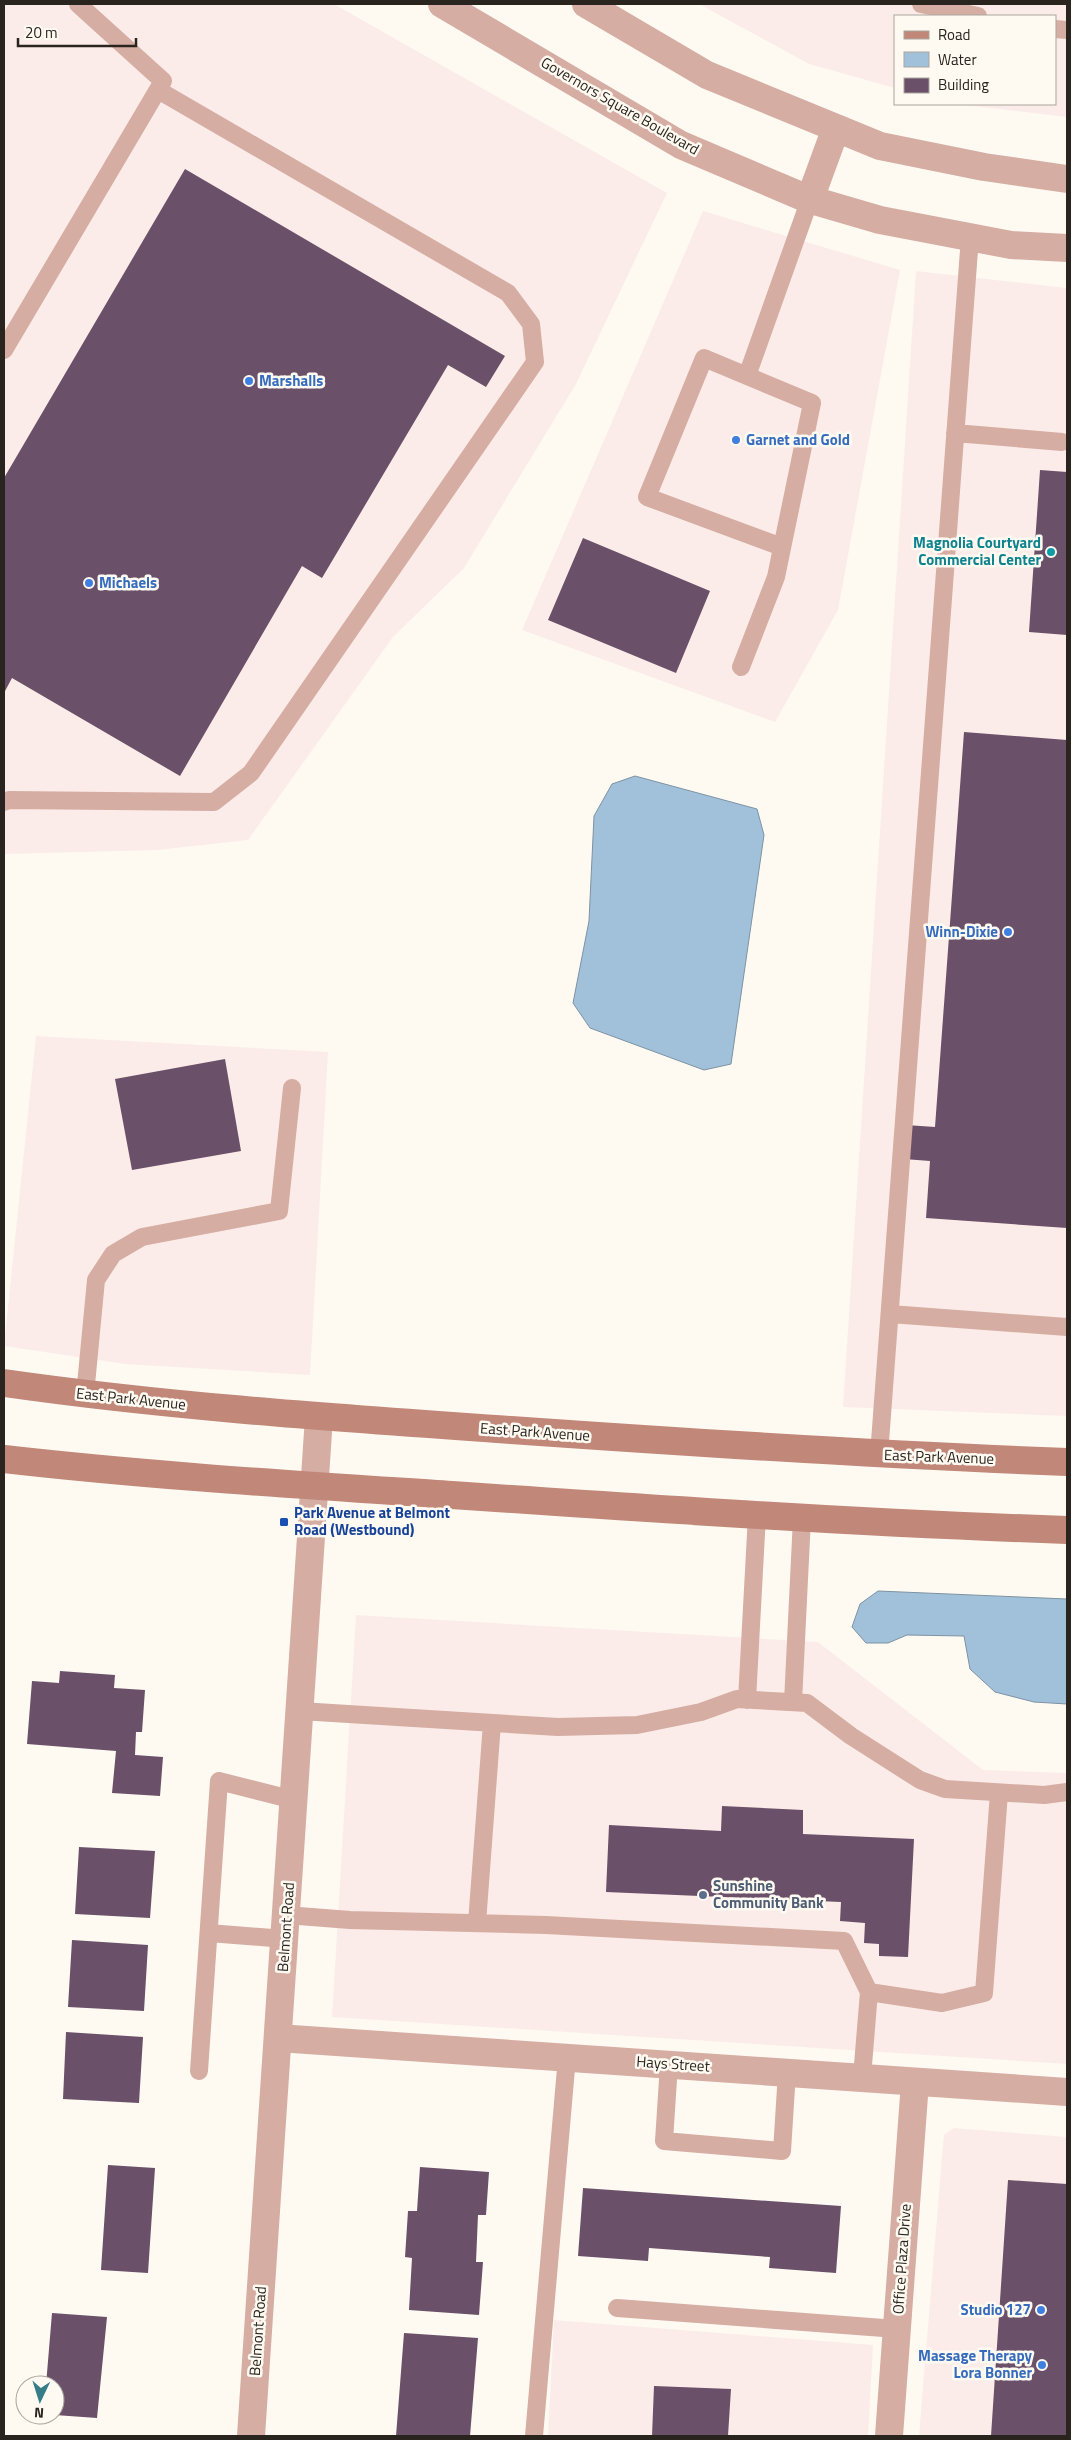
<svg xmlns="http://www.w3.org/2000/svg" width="1071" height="2440" font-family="'Titillium Web',sans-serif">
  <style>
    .commercial { fill: #fcece9 }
    .water { fill: #a1c1db; stroke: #7d92a2 }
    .building { fill: #6a5068 }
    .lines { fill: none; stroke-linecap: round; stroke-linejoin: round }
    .service { stroke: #d6ada3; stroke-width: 18 }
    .minor { stroke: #d6ada3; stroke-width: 28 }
    .tertiary { stroke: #d6ada3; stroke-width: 28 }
    .secondary { stroke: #c18779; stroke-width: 28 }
    .shop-dot { fill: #3f7fe0; stroke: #fefaf2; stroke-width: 2 }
    .culture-dot { fill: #0f9aa8; stroke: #fefaf2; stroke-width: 2 }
    .transit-dot { fill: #1a4fb4; stroke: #fefaf2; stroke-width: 2 }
    .service-dot { fill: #5c6f8a; stroke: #fefaf2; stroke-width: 2 }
    .labels { text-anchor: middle; stroke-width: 5; stroke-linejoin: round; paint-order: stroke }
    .street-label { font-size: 15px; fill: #29251e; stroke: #fefaf2 }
    .shop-label { font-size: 15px; font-weight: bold; fill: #366cbe; stroke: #fefaf2; text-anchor: start }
    .culture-label { font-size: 15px; font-weight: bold; fill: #0d838f; stroke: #fefaf2; text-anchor: end }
    .transit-label { font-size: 15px; font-weight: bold; fill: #164399; stroke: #fefaf2; text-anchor: start }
    .service-label { font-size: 15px; font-weight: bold; fill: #4e5e75; stroke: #fefaf2; text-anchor: start }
  </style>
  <rect width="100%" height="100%" fill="#fefaf2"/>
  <path class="commercial" d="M 4,4 L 334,4 L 667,193 L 576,384 L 464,568 L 393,637 L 248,840 L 158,850 L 4,854 Z
    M 699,4 L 1067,4 L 1067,117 L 957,104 L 1055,104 L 1055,16 L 895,16 L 895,88 L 809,64 Z
    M 703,211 L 900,270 L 838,610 L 775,722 L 522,630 Z
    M 916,271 L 1067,288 L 1067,1416 L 843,1407 Z
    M 36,1036 L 328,1052 L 310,1375 L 125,1364 L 4,1346 Z
    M 356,1615 L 818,1642 L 983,1770 L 1067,1773 L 1067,2064 L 332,2017 Z
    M 954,2128 L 1067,2137 L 1067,2436 L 919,2436 L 942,2157 L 944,2135 Z
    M 554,2320 L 873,2345 L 868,2436 L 548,2436 Z"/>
  <path class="water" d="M 635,776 L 757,809 L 764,835 L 731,1064 L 704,1070 L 590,1028 L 573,1003 L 589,921 L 594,816 L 612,784 Z
    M 878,1591 L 1067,1599 L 1067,1704 L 1034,1702 L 995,1692 L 970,1669 L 964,1636 L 907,1635 L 888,1643 L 866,1643 L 852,1627 L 860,1604 Z"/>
  <path class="building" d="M 185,169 L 505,356 L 486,387 L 448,365 L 322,578 L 302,566 L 180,776 L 12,678 L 4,693 L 4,478 Z
    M 1040,470 L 1067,472 L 1067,635 L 1029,632 Z
    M 583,538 L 710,591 L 676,673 L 548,620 Z
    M 964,732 L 1067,740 L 1067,1228 L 926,1218 L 930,1161 L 904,1159 L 906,1125 L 935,1127 Z
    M 225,1059 L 241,1151 L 132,1170 L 115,1079 Z
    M 60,1671 L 115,1675 L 114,1688 L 145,1690 L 142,1732 L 136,1732 L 135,1755 L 163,1757 L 160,1796 L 112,1793 L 116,1751 L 27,1744 L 32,1681 L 59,1683 Z
    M 722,1806 L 803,1810 L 803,1834 L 914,1839 L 908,1957 L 879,1956 L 879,1944 L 864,1943 L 865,1923 L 840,1921 L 841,1902 L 606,1892 L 609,1825 L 721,1831 Z
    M 79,1847 L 155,1851 L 150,1918 L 75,1914 Z
    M 72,1940 L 148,1945 L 144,2011 L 68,2007 Z
    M 66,2032 L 143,2037 L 139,2103 L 63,2099 Z
    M 108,2165 L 155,2168 L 148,2273 L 101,2270 Z
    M 420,2167 L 489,2172 L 486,2215 L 478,2215 L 476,2262 L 483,2262 L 479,2315 L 409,2310 L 412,2258 L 405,2257 L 408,2211 L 417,2211 Z
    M 1008,2180 L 1067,2184 L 1067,2436 L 991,2436 Z
    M 583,2188 L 841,2206 L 836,2273 L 769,2268 L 770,2257 L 649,2248 L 648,2261 L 578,2256 Z
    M 52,2313 L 107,2317 L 97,2418 L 55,2415 L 55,2385 L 46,2385 Z
    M 404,2333 L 478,2338 L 470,2436 L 396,2436 Z
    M 654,2386 L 731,2389 L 728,2436 L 652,2436 Z"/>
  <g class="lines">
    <path class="service" d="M 921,4 L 978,16
      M 1055,29 L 1067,30
      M 4,350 L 163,81 L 78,4
      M 747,376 L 810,199
      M 955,433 L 1062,442
      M 741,667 L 776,577 L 812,403 L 704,358 L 647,497 L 782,547
      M 4,802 L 9,800 L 214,802 L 251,773 L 535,362 L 531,324 L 508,293 L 158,90
      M 890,1314 L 1067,1327
      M 85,1395 L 96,1280 L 113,1254 L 142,1237 L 279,1211 L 292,1088
      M 879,1455 L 970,237
      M 747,1700 L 757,1515
      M 793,1702 L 802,1518
      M 300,1711 L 558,1727 L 637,1725 L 701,1712 L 737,1699 L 807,1703 L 851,1736 L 920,1780 L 945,1789 L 1044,1795 L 1067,1792
      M 286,1915 L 350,1920 L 546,1925 L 844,1941 L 869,1992 L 862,2077
      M 477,1923 L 492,1723
      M 209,1933 L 285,1939
      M 869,1992 L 942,2003 L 984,1993 L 999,1793
      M 669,2064 L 664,2141 L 782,2151 L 787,2072
      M 199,2071 L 219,1781 L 294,1800
      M 617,2308 L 897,2329
      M 534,2436 L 567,2057"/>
    <path class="minor" d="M 278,2038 L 1067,2092
      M 251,2436 L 319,1417
      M 889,2436 L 915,2082"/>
    <path class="tertiary" d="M 442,4 L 681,145 L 808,199 L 880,220 L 1011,245 L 1067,248
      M 586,4 L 707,75 L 880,146 L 984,167 L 1067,179
      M 810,199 L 836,128"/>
    <path class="secondary" d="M 4,1383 C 172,1407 341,1418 511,1430 C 696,1443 881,1455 1067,1462
      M 4,1459 C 153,1476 303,1485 452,1495 C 657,1509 862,1523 1067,1530"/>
  </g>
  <g class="shop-dot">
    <circle cx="249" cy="381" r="5"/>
    <circle cx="736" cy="440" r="5"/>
    <circle cx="89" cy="583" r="5"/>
    <circle cx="1008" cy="932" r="5"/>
    <circle cx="1041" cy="2310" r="5"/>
    <circle cx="1042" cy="2365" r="5"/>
  </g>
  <circle class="culture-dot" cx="1051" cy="552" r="5"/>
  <rect class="transit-dot" x="279" y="1517" width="10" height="10" rx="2.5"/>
  <circle class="service-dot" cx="703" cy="1895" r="5"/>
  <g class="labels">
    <g class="street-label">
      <text transform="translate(620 106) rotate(30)" y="5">Governors Square Boulevard</text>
      <text transform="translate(131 1399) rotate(6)" y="5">East Park Avenue</text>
      <text transform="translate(535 1432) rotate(4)" y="5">East Park Avenue</text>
      <text transform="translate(939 1457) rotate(2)" y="5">East Park Avenue</text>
      <text transform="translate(286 1927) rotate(-86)" y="5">Belmont Road</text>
      <text transform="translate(673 2064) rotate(4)" y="5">Hays Street</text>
      <text transform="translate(902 2259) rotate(-86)" y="5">Office Plaza Drive</text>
      <text transform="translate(258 2331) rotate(-86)" y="5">Belmont Road</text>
    </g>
    <g class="shop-label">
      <text x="259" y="386">Marshalls</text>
      <text x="746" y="445">Garnet and Gold</text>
      <text x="99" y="588">Michaels</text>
      <text x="998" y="937" text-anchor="end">Winn-Dixie</text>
      <text x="1031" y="2315" text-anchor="end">Studio 127</text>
      <text x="1032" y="2361" text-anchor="end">Massage Therapy<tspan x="1032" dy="17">Lora Bonner</tspan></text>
    </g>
    <g class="culture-label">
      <text x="1041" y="548">Magnolia Courtyard<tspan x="1041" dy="17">Commercial Center</tspan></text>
    </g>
    <g class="transit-label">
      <text x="294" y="1518">Park Avenue at Belmont<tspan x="294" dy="17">Road (Westbound)</tspan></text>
    </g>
    <g class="service-label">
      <text x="713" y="1891">Sunshine<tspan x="713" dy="17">Community Bank</tspan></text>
    </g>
  </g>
  <rect width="1071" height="2440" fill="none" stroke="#29251e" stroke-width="10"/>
  <rect x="894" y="15" width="162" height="90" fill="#fefaf2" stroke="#a9a59d"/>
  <rect x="904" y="31" width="25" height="8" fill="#c18779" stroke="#a9a59d"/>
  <text x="938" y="40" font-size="15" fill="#29251e">Road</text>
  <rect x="904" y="52" width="25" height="15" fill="#a1c1db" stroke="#a9a59d"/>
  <text x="938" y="65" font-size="15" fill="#29251e">Water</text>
  <rect x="904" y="78" width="25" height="15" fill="#6a5068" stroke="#a9a59d"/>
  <text x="938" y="90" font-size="15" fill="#29251e">Building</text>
  <g transform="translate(40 2400) rotate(184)"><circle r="24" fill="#fefaf2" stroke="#a9a59d"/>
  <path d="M0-4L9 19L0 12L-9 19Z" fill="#367d88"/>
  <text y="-8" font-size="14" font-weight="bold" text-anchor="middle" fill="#29251e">N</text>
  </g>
  <path d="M18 38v8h118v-8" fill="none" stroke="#29251e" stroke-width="2.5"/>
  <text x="25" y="38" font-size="15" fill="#29251e" stroke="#fefaf2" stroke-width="4" paint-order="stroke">20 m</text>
</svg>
